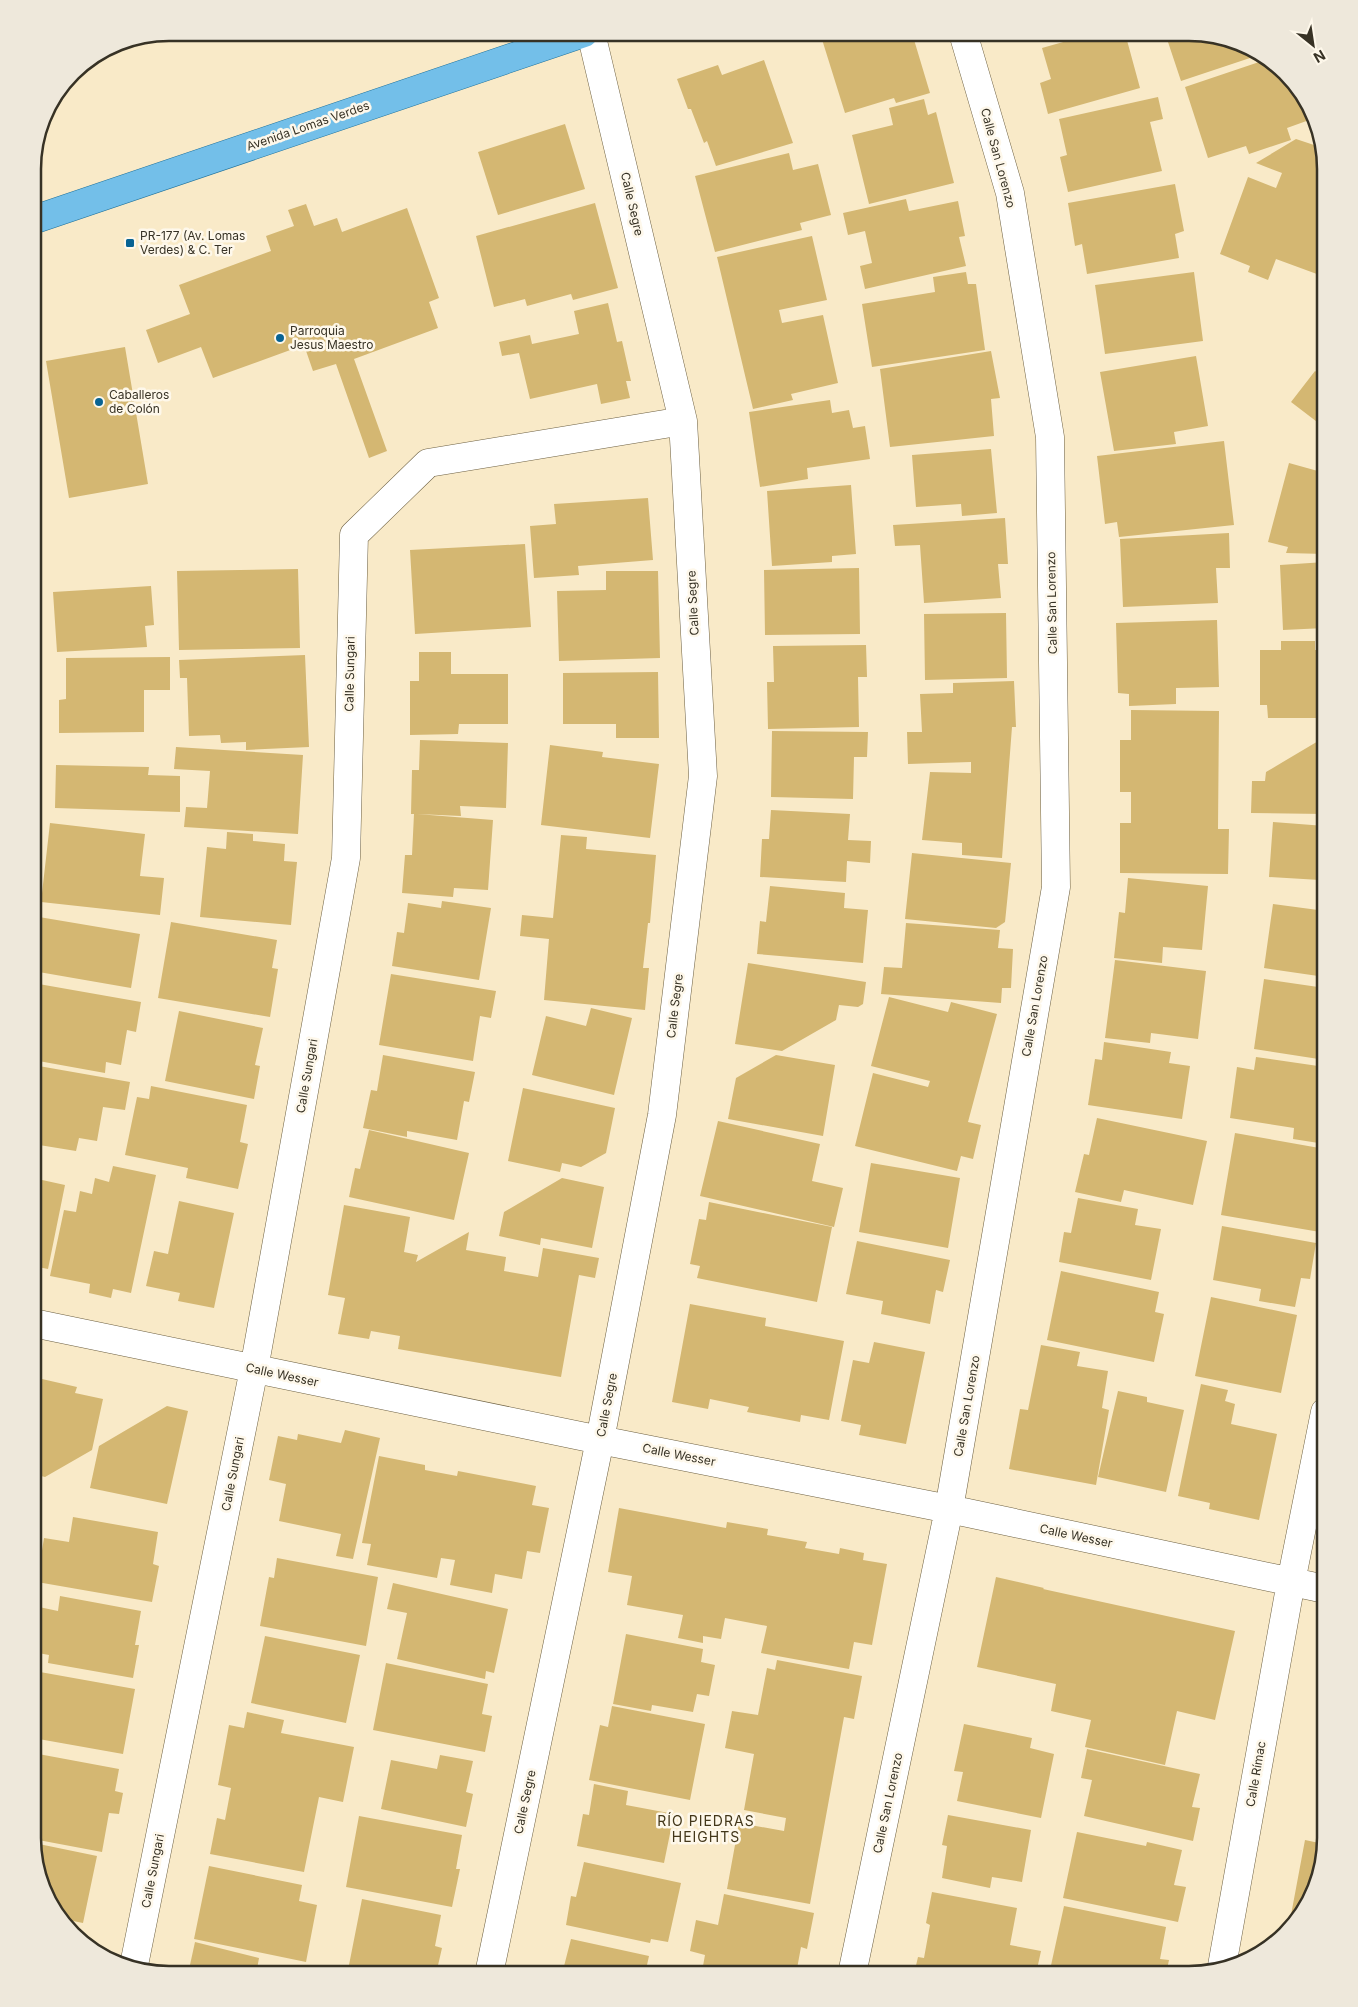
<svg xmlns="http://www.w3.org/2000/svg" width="1358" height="2007" font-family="Inter,sans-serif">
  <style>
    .building { fill: #d4b772 }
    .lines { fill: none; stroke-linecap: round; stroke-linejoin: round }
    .minor-casing { stroke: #6d6042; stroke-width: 29 }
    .primary-casing { stroke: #21729b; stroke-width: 29 }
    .minor { stroke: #fff; stroke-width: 28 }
    .primary { stroke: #73bfe9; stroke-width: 28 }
    .poi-dot { fill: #086393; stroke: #fef8eb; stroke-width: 2 }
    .labels { text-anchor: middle; stroke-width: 5; stroke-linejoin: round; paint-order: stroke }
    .street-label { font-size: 12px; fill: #373225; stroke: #fef8eb }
    .poi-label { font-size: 12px; fill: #373225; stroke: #fef8eb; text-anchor: start }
    .neighbourhood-label { font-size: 14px; letter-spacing: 1px; fill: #43371a; stroke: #fef8eb }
    .rim { fill: none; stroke: #373225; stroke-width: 2.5 }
  </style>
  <rect width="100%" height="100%" fill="#f9eac8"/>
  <path class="building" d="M 820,33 L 912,33 L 930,93 L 896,103 L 894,98 L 845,113 Z
    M 1034,33 L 1056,33 L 1036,39 Z
    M 1095,33 L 1125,33 L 1140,88 L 1048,114 L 1040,83 L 1051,79 L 1042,48 Z
    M 1165,33 L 1198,33 L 1262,54 L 1181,81 Z
    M 1268,59 L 1307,101 L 1312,119 L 1287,128 L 1291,140 L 1249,154 L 1246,146 L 1208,158 L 1185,87 Z
    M 764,60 L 793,143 L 716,166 L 707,141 L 704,143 L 691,109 L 688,109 L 677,79 L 718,65 L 722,75 Z
    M 1158,97 L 1163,119 L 1150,122 L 1162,171 L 1068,192 L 1060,157 L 1067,155 L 1059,119 Z
    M 924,99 L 928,115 L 936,112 L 954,183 L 869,204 L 852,135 L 893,125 L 889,108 Z
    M 565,124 L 585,189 L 498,215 L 478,152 Z
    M 1296,139 L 1320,147 L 1326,169 L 1323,178 L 1325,179 L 1325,277 L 1276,259 L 1268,280 L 1248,272 L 1250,266 L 1220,254 L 1248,177 L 1276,188 L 1282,173 L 1256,163 Z
    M 789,153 L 793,170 L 818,164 L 831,215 L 800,223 L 802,230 L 715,252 L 695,176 Z
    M 1175,184 L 1184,231 L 1175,234 L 1179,258 L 1087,274 L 1082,244 L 1075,246 L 1068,203 Z
    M 906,199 L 909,211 L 958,201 L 965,236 L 959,237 L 966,266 L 865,289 L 860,266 L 872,263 L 865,231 L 848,235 L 843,213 Z
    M 595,203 L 618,288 L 573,300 L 571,294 L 527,306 L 525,299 L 494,307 L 476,236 Z
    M 306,204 L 314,226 L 337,218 L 342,232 L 407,208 L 439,298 L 429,302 L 438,328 L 354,359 L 387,451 L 369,458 L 336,364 L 313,371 L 304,345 L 213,378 L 201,347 L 158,363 L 146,330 L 190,314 L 179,285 L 271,251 L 266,236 L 294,226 L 288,210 Z
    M 812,236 L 827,300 L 779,310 L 782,323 L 823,315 L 838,383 L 791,394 L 793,400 L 753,409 L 717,257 Z
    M 966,272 L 968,284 L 976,284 L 985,350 L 872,367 L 862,304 L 935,292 L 933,277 Z
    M 1194,272 L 1203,341 L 1105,354 L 1095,285 Z
    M 608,303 L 617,342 L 622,341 L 631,381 L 626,381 L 630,398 L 601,404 L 597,384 L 530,399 L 519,353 L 502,356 L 499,342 L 530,335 L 532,344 L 579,334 L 574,311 Z
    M 125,347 L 148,484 L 69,498 L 46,361 Z
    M 991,351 L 1000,398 L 991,399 L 994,436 L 890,447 L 880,369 Z
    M 1196,356 L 1208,426 L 1174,432 L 1176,444 L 1114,451 L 1100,372 Z
    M 1315,371 L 1324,377 L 1325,376 L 1325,428 L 1291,402 Z
    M 830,400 L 832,413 L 849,410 L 853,428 L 865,426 L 870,459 L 807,468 L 808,479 L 760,487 L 749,412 Z
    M 1224,441 L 1234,525 L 1119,537 L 1117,522 L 1105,524 L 1097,456 Z
    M 991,449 L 997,513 L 962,516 L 961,504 L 916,507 L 912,455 Z
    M 1289,463 L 1325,473 L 1325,554 L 1286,553 L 1288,547 L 1268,542 Z
    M 851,485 L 856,554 L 832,556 L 832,562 L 772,566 L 767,491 Z
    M 648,498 L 653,560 L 578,566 L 579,575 L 534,578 L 530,526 L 556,524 L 554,504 Z
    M 1005,518 L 1008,564 L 998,564 L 1001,598 L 924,603 L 920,545 L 895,546 L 893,525 Z
    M 1229,533 L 1230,568 L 1216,568 L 1218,603 L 1123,607 L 1120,539 Z
    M 525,544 L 531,627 L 415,634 L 410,550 Z
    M 1325,562 L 1325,628 L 1283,630 L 1280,565 Z
    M 859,568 L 860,634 L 765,635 L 764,570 Z
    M 298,569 L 300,648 L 179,650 L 177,571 Z
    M 606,571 L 658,571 L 660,658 L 559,661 L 557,591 L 606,590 Z
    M 151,586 L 154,625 L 145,626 L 147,647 L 57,652 L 53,592 Z
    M 1006,613 L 1007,678 L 925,680 L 924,614 Z
    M 1217,620 L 1219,687 L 1176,688 L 1176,704 L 1129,706 L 1129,694 L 1118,693 L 1116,623 Z
    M 1281,641 L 1315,641 L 1315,650 L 1325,650 L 1325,718 L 1268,718 L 1267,705 L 1260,705 L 1260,650 L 1281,650 Z
    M 866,645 L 867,677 L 858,677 L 859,727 L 768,729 L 767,682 L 774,682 L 773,646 Z
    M 419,652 L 451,652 L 451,674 L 508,674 L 508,724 L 459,724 L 458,734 L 410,735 L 410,681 L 419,681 Z
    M 305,655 L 309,747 L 246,750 L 246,742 L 221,743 L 220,735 L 189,736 L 187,678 L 180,678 L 179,660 Z
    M 170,657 L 170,690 L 144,690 L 144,732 L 59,733 L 59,700 L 66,699 L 66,658 Z
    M 658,672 L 659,738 L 616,738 L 616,724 L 563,724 L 563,673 Z
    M 1014,681 L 1016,727 L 1012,727 L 1002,858 L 962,855 L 962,843 L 922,840 L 930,772 L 971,773 L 971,762 L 908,764 L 907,732 L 922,732 L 920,694 L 953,693 L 953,683 Z
    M 1131,710 L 1219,711 L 1218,829 L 1229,829 L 1228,874 L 1120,873 L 1120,823 L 1131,823 L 1131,792 L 1120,792 L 1120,740 L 1131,740 Z
    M 772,731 L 868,732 L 867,757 L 854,757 L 853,799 L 771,797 Z
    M 1325,737 L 1325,814 L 1251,813 L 1252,781 L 1265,781 L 1266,772 Z
    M 420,740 L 508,743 L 506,808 L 460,806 L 461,816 L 417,814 L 493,820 L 488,890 L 454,888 L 453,897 L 402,893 L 405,855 L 412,855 L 414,814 L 411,814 L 412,770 L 419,770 Z
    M 550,745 L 603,752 L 602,757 L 659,764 L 650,838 L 541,825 Z
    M 176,747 L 303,755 L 298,834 L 184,827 L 186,807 L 207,808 L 210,771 L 174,769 Z
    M 56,765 L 149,767 L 148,775 L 180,776 L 180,812 L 55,808 Z
    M 771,810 L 850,814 L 848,840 L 871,841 L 870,863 L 847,861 L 846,882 L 760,877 L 762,839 L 769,839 Z
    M 1273,822 L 1325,826 L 1325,893 L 1320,892 L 1320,880 L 1269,877 Z
    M 50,823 L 145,834 L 140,876 L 164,878 L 160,915 L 41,902 Z
    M 227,832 L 253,834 L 253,841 L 285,844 L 284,861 L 297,862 L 291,925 L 200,917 L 207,847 L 226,849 Z
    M 561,835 L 587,837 L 586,849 L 656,855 L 650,923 L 648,923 L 643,968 L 649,968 L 645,1010 L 544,1000 L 549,939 L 520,936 L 522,915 L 553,918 Z
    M 912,853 L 1011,863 L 1005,922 L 996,928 L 905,919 Z
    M 1128,878 L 1208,886 L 1202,950 L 1163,947 L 1162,963 L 1114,958 L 1119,912 L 1125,913 Z
    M 770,886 L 845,893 L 844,908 L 868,910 L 863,963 L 757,954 L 760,921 L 766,922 Z
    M 1320,898 L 1325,899 L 1325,977 L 1264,968 L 1273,904 L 1318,910 Z
    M 442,901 L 491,908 L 479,980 L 392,966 L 397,932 L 404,933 L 408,903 L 441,908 Z
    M 39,917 L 140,934 L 131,988 L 33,971 L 33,955 Z
    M 171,922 L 277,940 L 272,968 L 278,969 L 270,1017 L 158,998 Z
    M 906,923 L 1000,930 L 998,948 L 1013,949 L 1011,988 L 1002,988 L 1001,1003 L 881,994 L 884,967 L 902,968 Z
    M 1115,960 L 1206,971 L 1198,1039 L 1151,1033 L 1150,1043 L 1105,1038 Z
    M 748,963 L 866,982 L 863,1004 L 858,1007 L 839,1005 L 836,1020 L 782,1051 L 735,1044 Z
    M 391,974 L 496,991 L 491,1018 L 480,1016 L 473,1061 L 379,1045 Z
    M 1264,979 L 1325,988 L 1325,1060 L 1254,1049 Z
    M 33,983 L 141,1002 L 136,1032 L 127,1030 L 121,1065 L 106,1062 L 105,1073 L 33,1060 Z
    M 889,997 L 948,1012 L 951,1002 L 997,1014 L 968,1122 L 981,1125 L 973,1159 L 961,1156 L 957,1171 L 855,1146 L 873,1073 L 928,1087 L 930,1081 L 871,1066 Z
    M 591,1008 L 632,1018 L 614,1095 L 532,1075 L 546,1016 L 586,1026 Z
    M 179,1011 L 263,1028 L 255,1065 L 260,1066 L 254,1099 L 165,1081 Z
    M 1104,1042 L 1171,1052 L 1169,1063 L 1190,1066 L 1182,1119 L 1088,1105 L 1095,1059 L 1102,1060 Z
    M 383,1055 L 475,1072 L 469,1102 L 464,1101 L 457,1140 L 407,1131 L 407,1137 L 363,1128 L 371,1090 L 377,1091 Z
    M 776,1055 L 835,1065 L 823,1136 L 728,1119 L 736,1078 Z
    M 1256,1057 L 1325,1067 L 1325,1144 L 1293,1139 L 1294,1128 L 1230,1118 L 1237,1067 L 1254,1070 Z
    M 33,1065 L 130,1082 L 125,1110 L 103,1107 L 97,1141 L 79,1138 L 76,1151 L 33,1144 Z
    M 151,1086 L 247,1105 L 240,1142 L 248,1144 L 238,1189 L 186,1178 L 188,1168 L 125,1155 L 137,1097 L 149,1099 Z
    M 523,1088 L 615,1108 L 606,1153 L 581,1167 L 562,1163 L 560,1172 L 508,1161 Z
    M 1097,1118 L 1207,1141 L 1193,1205 L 1124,1190 L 1121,1202 L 1075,1192 L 1084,1154 L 1089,1155 Z
    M 718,1121 L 820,1144 L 812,1181 L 843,1188 L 834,1227 L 700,1196 Z
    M 369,1130 L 469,1153 L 454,1220 L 349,1197 L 355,1168 L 360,1169 Z
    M 1235,1133 L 1325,1149 L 1325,1200 L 1320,1232 L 1221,1215 Z
    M 33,1147 L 38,1148 L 34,1173 L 33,1172 Z
    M 871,1163 L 960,1178 L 948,1248 L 859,1232 Z
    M 113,1166 L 156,1175 L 131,1293 L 113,1289 L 111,1298 L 89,1293 L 90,1284 L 50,1276 L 64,1210 L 76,1212 L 80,1191 L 92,1194 L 95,1178 L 109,1182 Z
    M 33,1178 L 65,1185 L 48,1269 L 33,1266 Z
    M 562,1178 L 604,1187 L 592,1248 L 541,1238 L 540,1245 L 499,1236 L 504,1212 Z
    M 1078,1198 L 1138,1209 L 1135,1225 L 1161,1229 L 1151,1280 L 1059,1262 L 1064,1232 L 1071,1233 Z
    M 179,1201 L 234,1213 L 214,1308 L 178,1301 L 180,1293 L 146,1286 L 154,1251 L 168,1254 Z
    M 709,1202 L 832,1227 L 817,1302 L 697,1278 L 700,1266 L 690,1264 L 699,1219 L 706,1220 Z
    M 344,1205 L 410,1217 L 404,1252 L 418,1255 L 416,1262 L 469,1232 L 466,1250 L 506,1257 L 504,1271 L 538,1277 L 543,1248 L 599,1258 L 595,1278 L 579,1275 L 561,1377 L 398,1349 L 400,1336 L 371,1331 L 369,1339 L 338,1334 L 345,1298 L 328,1295 Z
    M 1222,1226 L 1316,1243 L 1310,1279 L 1301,1278 L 1295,1307 L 1259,1301 L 1261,1289 L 1213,1280 Z
    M 857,1241 L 950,1260 L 943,1292 L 936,1290 L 930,1324 L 881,1314 L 883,1301 L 846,1294 Z
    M 1061,1271 L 1159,1292 L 1155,1312 L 1164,1314 L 1154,1362 L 1047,1340 Z
    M 1211,1297 L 1297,1315 L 1281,1393 L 1195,1376 Z
    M 690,1304 L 766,1318 L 765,1326 L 844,1341 L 829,1420 L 801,1415 L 800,1422 L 747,1412 L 749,1407 L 710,1399 L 708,1409 L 672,1402 Z
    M 874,1342 L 925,1352 L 906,1444 L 859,1435 L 861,1425 L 841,1421 L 853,1360 L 869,1363 Z
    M 1041,1345 L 1080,1352 L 1077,1366 L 1108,1371 L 1102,1408 L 1109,1410 L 1096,1485 L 1009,1469 L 1020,1409 L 1028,1410 Z
    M 42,1379 L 77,1387 L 75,1393 L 103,1399 L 92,1450 L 45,1477 L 33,1474 L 33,1421 Z
    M 1201,1384 L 1228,1390 L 1225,1401 L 1235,1404 L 1231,1424 L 1277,1434 L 1259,1520 L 1209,1509 L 1210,1503 L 1178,1496 Z
    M 1118,1391 L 1147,1397 L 1147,1402 L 1184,1410 L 1166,1492 L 1098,1477 Z
    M 167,1406 L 188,1411 L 167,1504 L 90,1488 L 99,1446 Z
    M 345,1430 L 380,1438 L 353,1559 L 336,1556 L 341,1534 L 279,1521 L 286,1484 L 269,1480 L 278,1436 L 297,1440 L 298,1434 L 341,1443 Z
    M 379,1456 L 425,1465 L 425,1470 L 457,1476 L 458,1471 L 536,1486 L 532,1505 L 549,1508 L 540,1553 L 527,1551 L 522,1579 L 495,1574 L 492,1593 L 450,1585 L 455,1560 L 441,1558 L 437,1578 L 367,1565 L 371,1544 L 362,1543 Z
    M 619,1508 L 726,1528 L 727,1522 L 768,1529 L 767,1535 L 807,1542 L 805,1548 L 839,1554 L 840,1548 L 864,1553 L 863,1560 L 887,1564 L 872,1645 L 854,1642 L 849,1669 L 761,1653 L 767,1626 L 725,1618 L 721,1639 L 703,1636 L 703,1643 L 678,1638 L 683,1615 L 627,1605 L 632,1576 L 608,1572 Z
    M 73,1517 L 158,1532 L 153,1564 L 159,1566 L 152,1602 L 37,1582 L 44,1538 L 69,1542 Z
    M 277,1558 L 378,1577 L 366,1646 L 260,1626 L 269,1577 L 274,1578 Z
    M 996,1577 L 1044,1588 L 1043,1589 L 1235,1631 L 1215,1720 L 1177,1711 L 1165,1765 L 1085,1747 L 1091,1720 L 1051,1711 L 1056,1684 L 977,1667 Z
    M 393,1583 L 508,1609 L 494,1673 L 486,1671 L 485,1679 L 397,1659 L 407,1613 L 387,1609 Z
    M 60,1596 L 141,1611 L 135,1645 L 139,1645 L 133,1678 L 48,1663 L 49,1655 L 33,1652 L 33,1640 L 39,1607 L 58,1611 Z
    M 626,1634 L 703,1649 L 701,1662 L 715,1665 L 709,1696 L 697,1694 L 693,1712 L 652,1705 L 651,1711 L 613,1704 Z
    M 265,1636 L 360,1655 L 346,1723 L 251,1703 Z
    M 777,1660 L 862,1676 L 854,1719 L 844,1717 L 810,1904 L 727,1889 L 739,1823 L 784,1831 L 786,1818 L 744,1810 L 754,1754 L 725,1748 L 732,1711 L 758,1715 L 767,1668 L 775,1670 Z
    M 386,1663 L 488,1684 L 482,1714 L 492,1716 L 485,1752 L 373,1730 Z
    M 40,1672 L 135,1689 L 123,1754 L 33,1738 L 33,1711 Z
    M 612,1706 L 705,1724 L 690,1800 L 589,1780 L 600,1725 L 608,1727 Z
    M 247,1712 L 284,1720 L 281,1733 L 354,1747 L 343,1802 L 319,1797 L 304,1872 L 210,1854 L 217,1818 L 225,1820 L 231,1788 L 218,1785 L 229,1725 L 244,1728 Z
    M 964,1724 L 1032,1738 L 1030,1748 L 1054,1754 L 1041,1818 L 957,1801 L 963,1772 L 954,1771 Z
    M 1087,1749 L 1200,1774 L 1192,1807 L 1200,1808 L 1193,1841 L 1084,1816 L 1092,1780 L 1081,1778 Z
    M 33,1753 L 119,1769 L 115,1791 L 123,1793 L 119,1814 L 109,1813 L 102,1852 L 33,1839 Z
    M 440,1755 L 473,1761 L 466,1792 L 473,1794 L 466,1827 L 381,1809 L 391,1760 L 437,1769 Z
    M 594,1784 L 628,1791 L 626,1805 L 674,1814 L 664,1863 L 577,1846 L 583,1814 L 589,1815 Z
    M 948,1815 L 1031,1830 L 1022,1882 L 992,1877 L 990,1888 L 942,1878 L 947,1846 L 942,1845 Z
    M 359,1816 L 462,1835 L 456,1869 L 460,1869 L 452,1907 L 346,1887 Z
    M 1077,1832 L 1146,1846 L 1147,1842 L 1182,1850 L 1174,1885 L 1186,1887 L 1178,1922 L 1063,1898 Z
    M 1305,1840 L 1324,1844 L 1307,1907 L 1298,1916 L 1291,1915 Z
    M 34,1843 L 97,1856 L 83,1923 L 63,1919 L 51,1906 Z
    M 584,1862 L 681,1883 L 668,1942 L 651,1939 L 650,1943 L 566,1925 L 571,1896 L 576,1897 Z
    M 209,1866 L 302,1885 L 299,1901 L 317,1905 L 306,1962 L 194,1939 Z
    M 932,1892 L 1017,1908 L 1010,1945 L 1041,1951 L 1036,1974 L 998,1974 L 982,1971 L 981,1974 L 914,1974 L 918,1957 L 924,1958 L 930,1925 L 926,1923 Z
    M 724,1894 L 814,1913 L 807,1949 L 801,1947 L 796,1974 L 782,1974 L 760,1970 L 759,1974 L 747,1974 L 703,1966 L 705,1955 L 690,1951 L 696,1920 L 718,1925 Z
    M 362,1899 L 441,1915 L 435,1946 L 442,1948 L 436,1974 L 396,1974 L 349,1965 Z
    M 1064,1906 L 1166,1927 L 1160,1959 L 1169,1960 L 1166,1974 L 1070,1974 L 1050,1970 Z
    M 571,1939 L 649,1956 L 645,1974 L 562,1974 Z
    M 195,1942 L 259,1958 L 257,1969 L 278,1974 L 188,1974 Z"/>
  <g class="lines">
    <g class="minor-casing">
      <path id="minor" d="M 33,1323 L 600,1440 L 949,1509 L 1325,1589
        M 134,1965 L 254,1369 L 346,858 L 354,535 L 428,463 L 683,421
        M 1222,1966 L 1291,1582 L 1325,1412
        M 489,1974 L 600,1440 L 662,1115 L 703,776 L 683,421 L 591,33
        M 852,1974 L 949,1509 L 1056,887 L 1050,437 L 1010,193 L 963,33"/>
    </g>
    <g class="primary-casing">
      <path id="primary" d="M 33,220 L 584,33"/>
    </g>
    <use href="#minor" class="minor"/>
    <use href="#primary" class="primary"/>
  </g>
  <g class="poi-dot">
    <rect x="125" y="238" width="10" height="10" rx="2.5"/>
    <circle cx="280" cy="338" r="5"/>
    <circle cx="99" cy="402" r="5"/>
  </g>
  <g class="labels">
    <g class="street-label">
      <text transform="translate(308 126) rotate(-19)" y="4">Avenida Lomas Verdes</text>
      <text transform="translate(998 158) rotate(75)" y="4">Calle San Lorenzo</text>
      <text transform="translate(632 204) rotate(77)" y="4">Calle Segre</text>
      <text transform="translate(693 603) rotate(-93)" y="4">Calle Segre</text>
      <text transform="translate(1052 603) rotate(-91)" y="4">Calle San Lorenzo</text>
      <text transform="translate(350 674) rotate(-89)" y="4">Calle Sungari</text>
      <text transform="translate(675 1006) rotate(-83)" y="4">Calle Segre</text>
      <text transform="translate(1035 1006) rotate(-80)" y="4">Calle San Lorenzo</text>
      <text transform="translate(307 1076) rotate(-80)" y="4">Calle Sungari</text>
      <text transform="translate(282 1375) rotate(12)" y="4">Calle Wesser</text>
      <text transform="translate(607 1405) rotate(-79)" y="4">Calle Segre</text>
      <text transform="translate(967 1406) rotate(-80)" y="4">Calle San Lorenzo</text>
      <text transform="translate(679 1455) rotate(11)" y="4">Calle Wesser</text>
      <text transform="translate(233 1474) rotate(-79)" y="4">Calle Sungari</text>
      <text transform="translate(1076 1536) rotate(12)" y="4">Calle Wesser</text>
      <text transform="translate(1256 1774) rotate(-80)" y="4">Calle Rímac</text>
      <text transform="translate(525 1802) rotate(-78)" y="4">Calle Segre</text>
      <text transform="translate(888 1803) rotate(-78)" y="4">Calle San Lorenzo</text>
      <text transform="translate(153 1871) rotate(-79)" y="4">Calle Sungari</text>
    </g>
    <g class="poi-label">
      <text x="140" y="240">PR-177 (Av. Lomas<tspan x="140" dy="14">Verdes) &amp; C. Ter</tspan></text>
      <text x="290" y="335">Parroquia<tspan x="290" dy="14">Jesus Maestro</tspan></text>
      <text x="109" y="399">Caballeros<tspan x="109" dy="14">de Colón</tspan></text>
    </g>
    <g class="neighbourhood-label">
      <text x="706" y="1826">RÍO PIEDRAS<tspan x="706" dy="16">HEIGHTS</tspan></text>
    </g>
  </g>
  <path d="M0 0H1358V2007H0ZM169 41H1189A128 128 0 0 1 1317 169V1838A128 128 0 0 1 1189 1966H169A128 128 0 0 1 41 1838V169A128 128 0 0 1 169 41Z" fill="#eee8db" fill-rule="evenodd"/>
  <path class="rim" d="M169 41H1189A128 128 0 0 1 1317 169V1838A128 128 0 0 1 1189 1966H169A128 128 0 0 1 41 1838V169A128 128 0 0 1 169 41Z"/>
  <g transform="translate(1313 45) rotate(150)" stroke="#fef8eb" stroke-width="4" paint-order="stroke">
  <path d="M0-4L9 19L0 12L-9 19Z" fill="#373225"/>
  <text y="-8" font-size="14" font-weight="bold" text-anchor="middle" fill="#373225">N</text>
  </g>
</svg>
